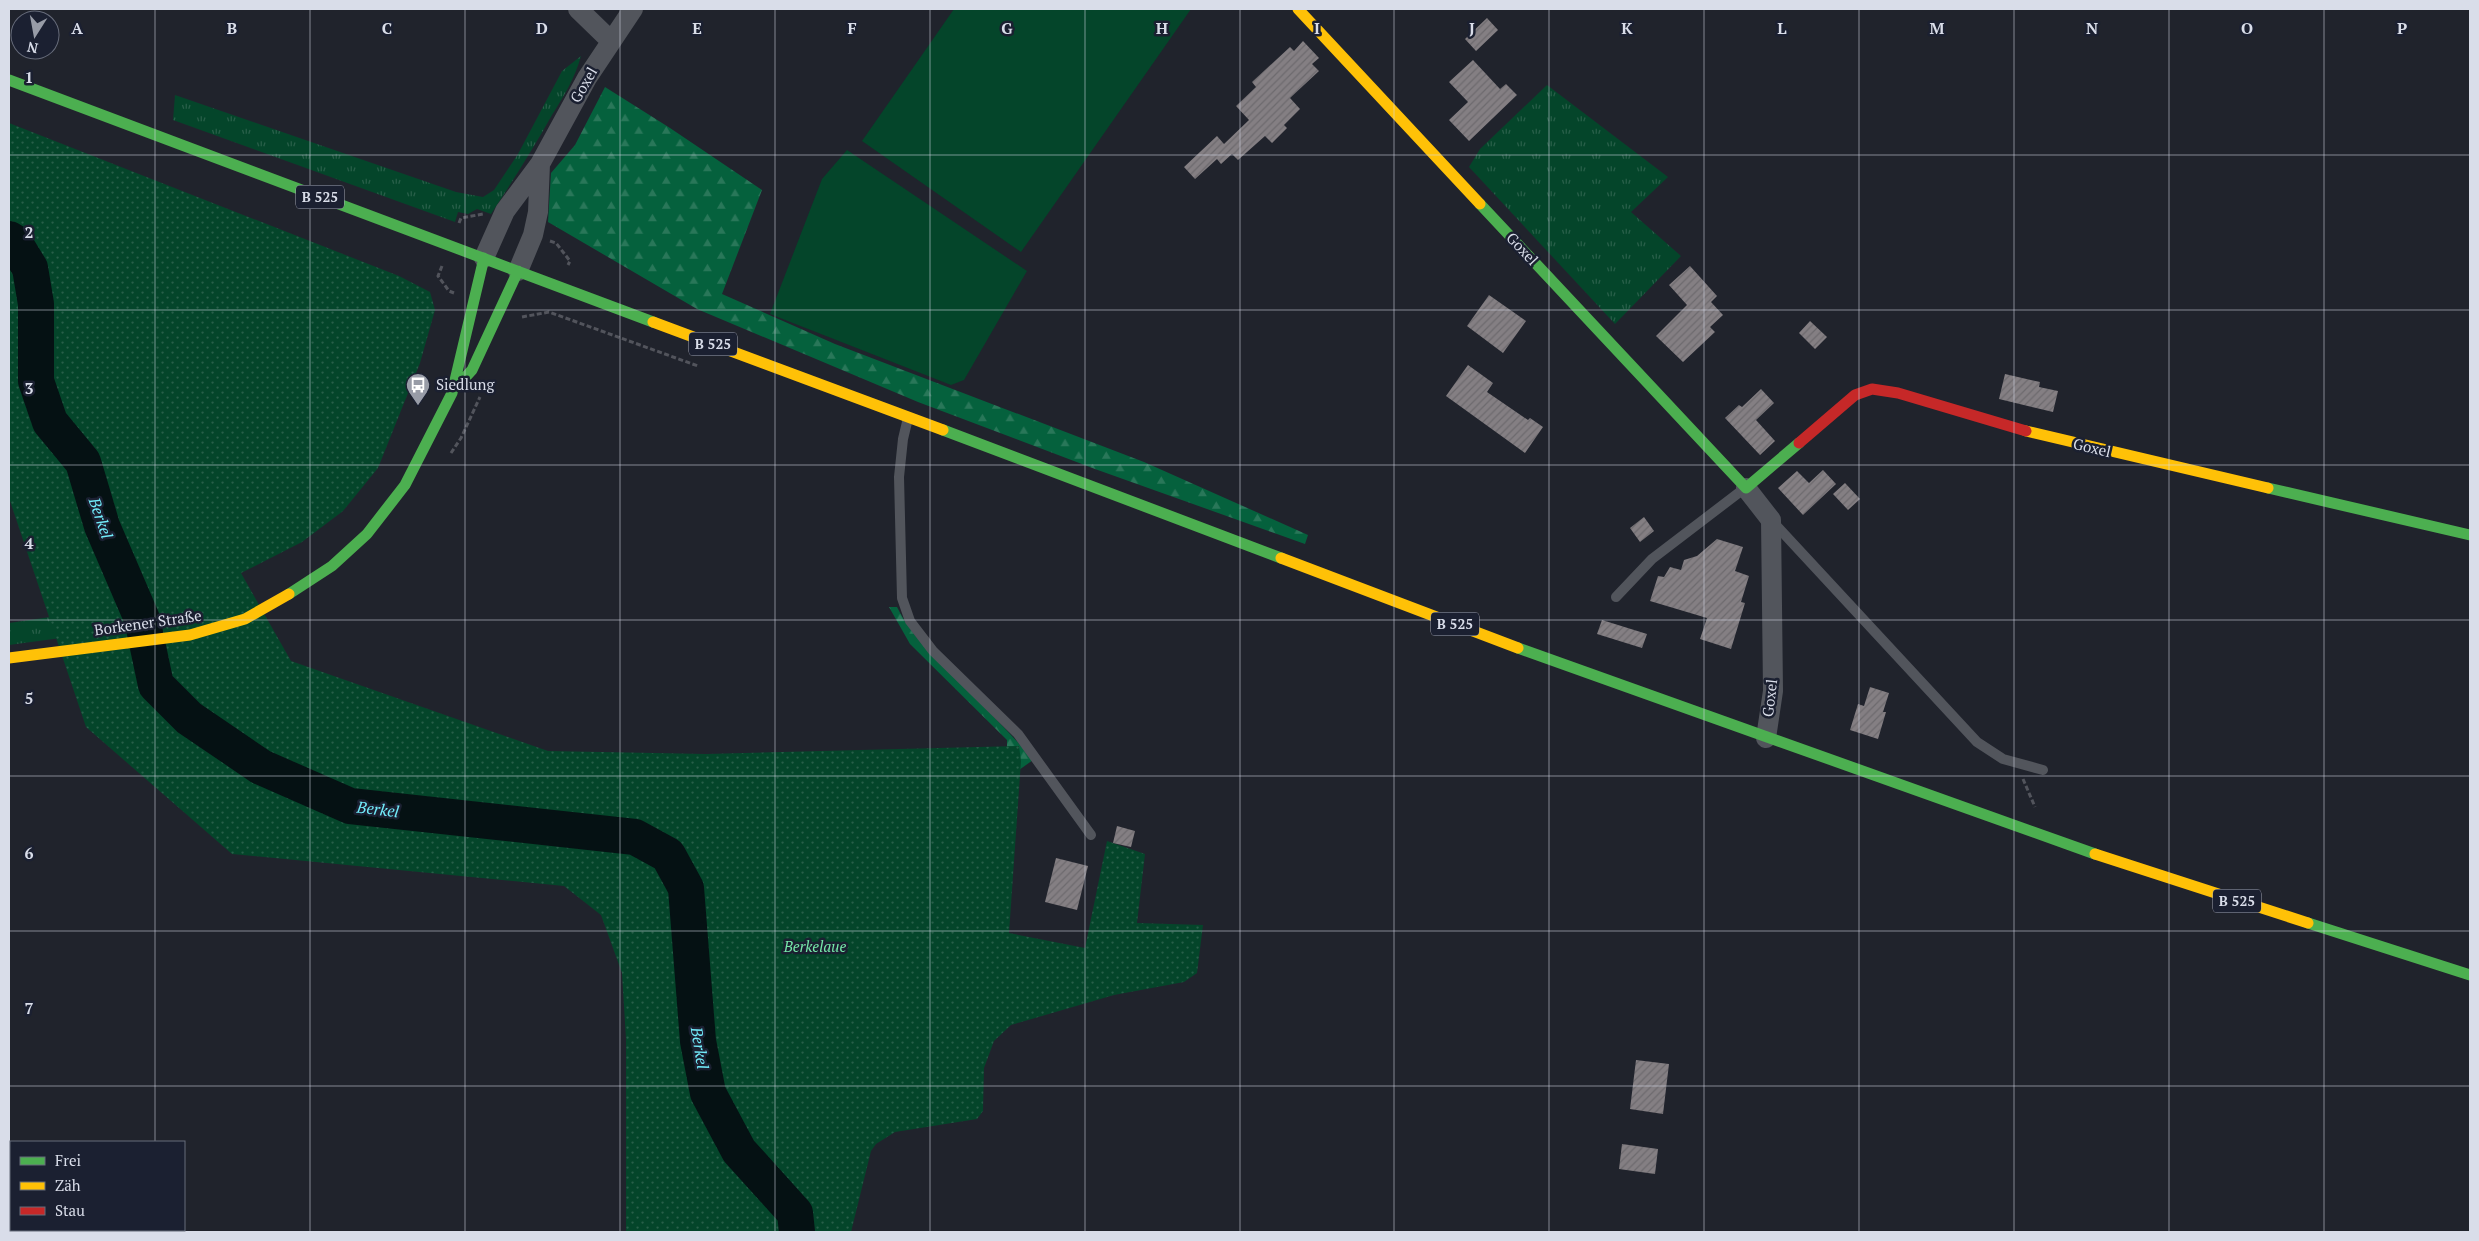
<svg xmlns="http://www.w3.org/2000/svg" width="2479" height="1241" font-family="'PT Serif',serif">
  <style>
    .grass { fill: url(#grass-tufts) }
    .forest { fill: url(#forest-firs) }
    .park { fill: url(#park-dots) }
    .pitch { fill: #04452a }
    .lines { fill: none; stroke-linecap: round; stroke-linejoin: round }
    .river { stroke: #051113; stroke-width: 36 }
    .building { fill: url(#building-hatch) }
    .path { stroke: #52545c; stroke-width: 3; stroke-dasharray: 5 2.5; stroke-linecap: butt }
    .lane { stroke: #52555c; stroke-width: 10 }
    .street { stroke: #52555c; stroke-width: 20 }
    .fast { stroke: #4caf50; stroke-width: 11 }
    .slow { stroke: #ffc107; stroke-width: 11 }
    .jam { stroke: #c62828; stroke-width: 11 }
    .grid { fill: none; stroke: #d9dde9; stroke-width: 1; stroke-opacity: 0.55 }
    .labels { text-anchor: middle; stroke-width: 5; stroke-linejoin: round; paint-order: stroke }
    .shield { fill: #1b2031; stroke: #a0a4b2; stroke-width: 1 }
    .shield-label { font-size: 14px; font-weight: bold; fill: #d9dde9 }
    .street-label { font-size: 15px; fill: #d9dde9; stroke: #1b2031 }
    .poi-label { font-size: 15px; fill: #d9dde9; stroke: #1b2031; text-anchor: start }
    .park-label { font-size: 15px; font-style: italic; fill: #76e9aa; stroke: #1b2031 }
    .water-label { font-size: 16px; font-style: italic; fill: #72ecfb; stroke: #1b2031 }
    .grid-label { font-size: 16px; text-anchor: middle; font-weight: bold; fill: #d9dde9; stroke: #1b2031; stroke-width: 5; stroke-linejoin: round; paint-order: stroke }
  </style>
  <defs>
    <pattern id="grass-tufts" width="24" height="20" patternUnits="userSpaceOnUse" patternTransform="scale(1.25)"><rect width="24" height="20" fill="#04452a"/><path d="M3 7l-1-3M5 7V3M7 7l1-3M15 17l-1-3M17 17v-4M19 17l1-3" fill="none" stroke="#285f49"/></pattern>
    <pattern id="forest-firs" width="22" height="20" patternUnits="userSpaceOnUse" patternTransform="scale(1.25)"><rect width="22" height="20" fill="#05613d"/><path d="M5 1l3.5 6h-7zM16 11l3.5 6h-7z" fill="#297759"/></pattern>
    <pattern id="park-dots" width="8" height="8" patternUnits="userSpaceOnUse" patternTransform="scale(1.25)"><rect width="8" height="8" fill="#04452a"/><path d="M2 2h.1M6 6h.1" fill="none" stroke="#285f49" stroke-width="1.8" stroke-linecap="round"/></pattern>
    <pattern id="building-hatch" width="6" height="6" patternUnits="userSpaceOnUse" patternTransform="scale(1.25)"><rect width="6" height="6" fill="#847f83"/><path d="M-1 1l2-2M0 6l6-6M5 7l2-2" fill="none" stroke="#6d6a6e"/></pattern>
  </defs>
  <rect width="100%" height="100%" fill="#20232c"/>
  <path class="grass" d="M 581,56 C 575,78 564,96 552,115 C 533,149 512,182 491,214 L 477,209 L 468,214 L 458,212 L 455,222 L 173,120 L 175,95 L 456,192 L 483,197 L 494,190 L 518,154 L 562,71 Z
    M 1547,85 L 1668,177 L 1631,212 L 1681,256 L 1615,324 L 1469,167 L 1480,149 Z
    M 119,607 L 105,632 L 9,645 L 9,623 Z"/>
  <path class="forest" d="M 605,87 L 670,128 L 762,190 L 722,294 L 835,344 L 1144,462 L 1308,535 L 1305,544 L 1095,469 L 918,402 L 697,309 L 548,222 L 551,173 L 575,145 Z
    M 889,607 L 897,607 C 911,636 936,659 958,681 C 984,707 1010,732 1033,760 L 1019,770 L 1007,753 L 1007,740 L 910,644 Z"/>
  <path class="park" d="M 9,123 L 399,276 L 430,292 L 435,310 L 420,363 L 378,468 L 343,511 L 302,542 L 241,573 L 291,661 L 548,751 L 706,754 L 1019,746 L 1021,761 L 1009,933 L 1085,948 L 1107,841 L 1145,854 L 1137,923 L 1203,925 L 1197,973 L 1184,982 L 1114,995 L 1011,1025 L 994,1041 L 984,1068 L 983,1111 L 977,1119 L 895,1132 L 876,1144 L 871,1151 L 851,1232 L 626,1232 L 626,1039 L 622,973 L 601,915 L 564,886 L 232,854 L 86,727 L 9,498 Z"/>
  <path class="pitch" d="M 954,9 L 1191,9 L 1021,252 L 862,141 Z
    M 847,150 L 1027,271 L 964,380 L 951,385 L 770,314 L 822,179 Z"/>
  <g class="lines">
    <path class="river" d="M 9,239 L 14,242 L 30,268 L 36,304 L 36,381 L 50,422 L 83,462 L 102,526 L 142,619 L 156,685 L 189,718 L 261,767 L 350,806 L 635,837 L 668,855 L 686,888 L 698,1041 L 708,1093 L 739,1151 L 795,1213 L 797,1232"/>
  </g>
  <path class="building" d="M 1487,18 L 1498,30 L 1476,51 L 1465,39 Z
    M 1303,41 L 1319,58 L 1312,64 L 1319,71 L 1290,98 L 1300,109 L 1284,125 L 1287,128 L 1272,143 L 1265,136 L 1238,160 L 1232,154 L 1221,164 L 1217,159 L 1195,179 L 1184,167 L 1217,136 L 1224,144 L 1249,120 L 1236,106 L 1256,87 L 1252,82 L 1290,47 L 1294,51 Z
    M 1473,60 L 1500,89 L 1506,84 L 1517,95 L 1469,141 L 1449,120 L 1468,102 L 1449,82 Z
    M 1690,266 L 1717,296 L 1711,302 L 1723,315 L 1710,327 L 1715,332 L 1683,362 L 1656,336 L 1687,305 L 1669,285 Z
    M 1489,295 L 1526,321 L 1503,353 L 1467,326 Z
    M 1810,321 L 1827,337 L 1815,349 L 1799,333 Z
    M 1468,365 L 1493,383 L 1487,392 L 1528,420 L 1530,418 L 1543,427 L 1525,453 L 1446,396 Z
    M 2005,374 L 2040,382 L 2039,387 L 2058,391 L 2053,412 L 1999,399 Z
    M 1761,389 L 1774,403 L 1756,420 L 1775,441 L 1760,455 L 1725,418 L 1739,405 L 1742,407 Z
    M 1823,470 L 1836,484 L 1803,515 L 1778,488 L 1797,471 L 1809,483 Z
    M 1845,483 L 1860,499 L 1848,510 L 1833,494 Z
    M 1644,517 L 1654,531 L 1640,542 L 1630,528 Z
    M 1717,539 L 1743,547 L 1735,571 L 1749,576 L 1741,602 L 1745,603 L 1731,649 L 1700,639 L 1707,618 L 1650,601 L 1658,576 L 1664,577 L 1670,567 L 1681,570 L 1684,560 L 1697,556 Z
    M 1602,620 L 1647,634 L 1642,648 L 1597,634 Z
    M 1870,687 L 1889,693 L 1883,712 L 1886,712 L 1878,739 L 1850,730 L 1858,704 L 1864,706 Z
    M 1117,826 L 1135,831 L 1131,847 L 1113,843 Z
    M 1056,858 L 1088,866 L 1077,910 L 1045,902 Z
    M 1636,1060 L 1669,1064 L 1663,1114 L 1630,1109 Z
    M 1622,1144 L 1658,1149 L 1655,1174 L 1619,1169 Z"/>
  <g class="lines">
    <path class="path" d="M 459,223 L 461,218 L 483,214
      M 550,241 L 556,243 L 570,261 L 568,265
      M 442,266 L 438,276 L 449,291 L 454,293
      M 522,317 L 549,312 L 698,366
      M 451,453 L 461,438 L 480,397
      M 2023,779 L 2035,807"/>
    <path class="lane" d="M 908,418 L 903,439 L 899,477 L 902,598 L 910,621 L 933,651 L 1018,734 L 1091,835
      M 1772,521 L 1977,742 L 2003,759 L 2043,770
      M 1616,597 L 1652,559 L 1745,488"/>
    <path class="street" d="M 578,9 L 611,41
      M 484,258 L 505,211 L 540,164 L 587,78 L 633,9
      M 518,271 L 533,235 L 538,212 L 540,164
      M 1746,488 L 1771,520 L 1773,691 L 1766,738"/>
    <path class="fast" d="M 9,80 L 653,322
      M 1480,204 L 1746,488 L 1799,443
      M 461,382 L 472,370 L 518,271
      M 943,430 L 1281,558
      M 2268,488 L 2470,535
      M 289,594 L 332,566 L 367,534 L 405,485 L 452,393 L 484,258
      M 1518,648 L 2095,854
      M 2308,923 L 2470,975"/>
    <path class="slow" d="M 1298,9 L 1480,204
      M 653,322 L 943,430
      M 2026,431 L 2268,488
      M 1281,558 L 1518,648
      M 9,658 L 190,635 L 245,619 L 289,594
      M 2095,854 L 2308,923"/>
    <path class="jam" d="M 1799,443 L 1855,395 L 1872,389 L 1898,393 L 2026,431"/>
  </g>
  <path class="grid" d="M 155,9 L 155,1142M 310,9 L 310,1232M 465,9 L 465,1232M 620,9 L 620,1232M 775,9 L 775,1232M 930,9 L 930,1232M 1085,9 L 1085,1232M 1240,9 L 1240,1232M 1394,9 L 1394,1232M 1549,9 L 1549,1232M 1704,9 L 1704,1232M 1859,9 L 1859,1232M 2014,9 L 2014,1232M 2169,9 L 2169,1232M 2324,9 L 2324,1232M 9,155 L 2470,155M 9,310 L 2470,310M 9,465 L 2470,465M 9,620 L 2470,620M 9,776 L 2470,776M 9,931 L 2470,931M 9,1086 L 2470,1086M 155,1230 L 155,1232"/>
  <defs>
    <g id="bus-pin" transform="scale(1.25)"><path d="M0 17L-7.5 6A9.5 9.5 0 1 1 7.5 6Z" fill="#989ca7" stroke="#1b2031"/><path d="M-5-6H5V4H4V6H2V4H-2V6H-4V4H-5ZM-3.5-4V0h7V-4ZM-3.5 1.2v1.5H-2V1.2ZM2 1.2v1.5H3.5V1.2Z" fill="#fff"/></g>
  </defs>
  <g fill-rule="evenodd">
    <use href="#bus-pin" x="418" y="385"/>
  </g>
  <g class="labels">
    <g class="shield">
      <rect x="296" y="185.5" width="48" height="23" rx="4"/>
      <rect x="689" y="332.5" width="48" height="23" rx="4"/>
      <rect x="1431" y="612.5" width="48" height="23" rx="4"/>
      <rect x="2213" y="889.5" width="48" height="23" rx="4"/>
    </g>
    <g class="shield-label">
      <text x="320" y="202">B 525</text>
      <text x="713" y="349">B 525</text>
      <text x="1455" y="629">B 525</text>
      <text x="2237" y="906">B 525</text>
    </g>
    <g class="street-label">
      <text transform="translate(584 85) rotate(-60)" y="5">Goxel</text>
      <text transform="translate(1522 249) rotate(47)" y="5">Goxel</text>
      <text transform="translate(2092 448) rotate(13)" y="5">Goxel</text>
      <text transform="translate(148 623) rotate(-8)" y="5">Borkener Straße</text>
      <text transform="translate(1770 698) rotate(-83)" y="5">Goxel</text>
    </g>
    <g class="poi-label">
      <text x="436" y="390">Siedlung</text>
    </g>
    <g class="park-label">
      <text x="815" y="952">Berkelaue</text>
    </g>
    <g class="water-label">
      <text transform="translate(101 518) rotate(71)" y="6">Berkel</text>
      <text transform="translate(378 809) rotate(7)" y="6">Berkel</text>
      <text transform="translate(700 1048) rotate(81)" y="6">Berkel</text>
    </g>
  </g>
  <g class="grid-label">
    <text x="77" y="34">A</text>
    <text x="232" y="34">B</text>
    <text x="387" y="34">C</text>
    <text x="542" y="34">D</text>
    <text x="697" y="34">E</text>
    <text x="852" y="34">F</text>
    <text x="1007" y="34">G</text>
    <text x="1162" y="34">H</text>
    <text x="1317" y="34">I</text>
    <text x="1472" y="34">J</text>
    <text x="1627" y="34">K</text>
    <text x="1782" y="34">L</text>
    <text x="1937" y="34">M</text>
    <text x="2092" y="34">N</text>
    <text x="2247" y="34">O</text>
    <text x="2402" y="34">P</text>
    <text x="29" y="83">1</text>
    <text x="29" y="238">2</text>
    <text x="29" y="394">3</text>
    <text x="29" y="549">4</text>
    <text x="29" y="704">5</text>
    <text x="29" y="859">6</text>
    <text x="29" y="1014">7</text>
  </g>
  <rect width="2479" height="1241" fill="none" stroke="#d9dde9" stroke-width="20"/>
  <rect x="10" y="1141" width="175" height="90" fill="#1b2031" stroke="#676c7b"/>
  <rect x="20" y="1157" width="25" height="8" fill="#4caf50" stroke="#676c7b"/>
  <text x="55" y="1166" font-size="15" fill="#d9dde9">Frei</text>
  <rect x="20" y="1182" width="25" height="8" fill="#ffc107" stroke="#676c7b"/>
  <text x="55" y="1191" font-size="15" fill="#d9dde9">Zäh</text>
  <rect x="20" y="1207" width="25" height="8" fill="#c62828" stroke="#676c7b"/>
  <text x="55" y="1216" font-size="15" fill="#d9dde9">Stau</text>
  <g transform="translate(35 35) rotate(191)"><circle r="24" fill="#1b2031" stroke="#676c7b"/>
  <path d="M0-4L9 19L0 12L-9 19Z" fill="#989ca7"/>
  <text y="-8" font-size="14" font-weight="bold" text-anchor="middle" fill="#d9dde9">N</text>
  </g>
</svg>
